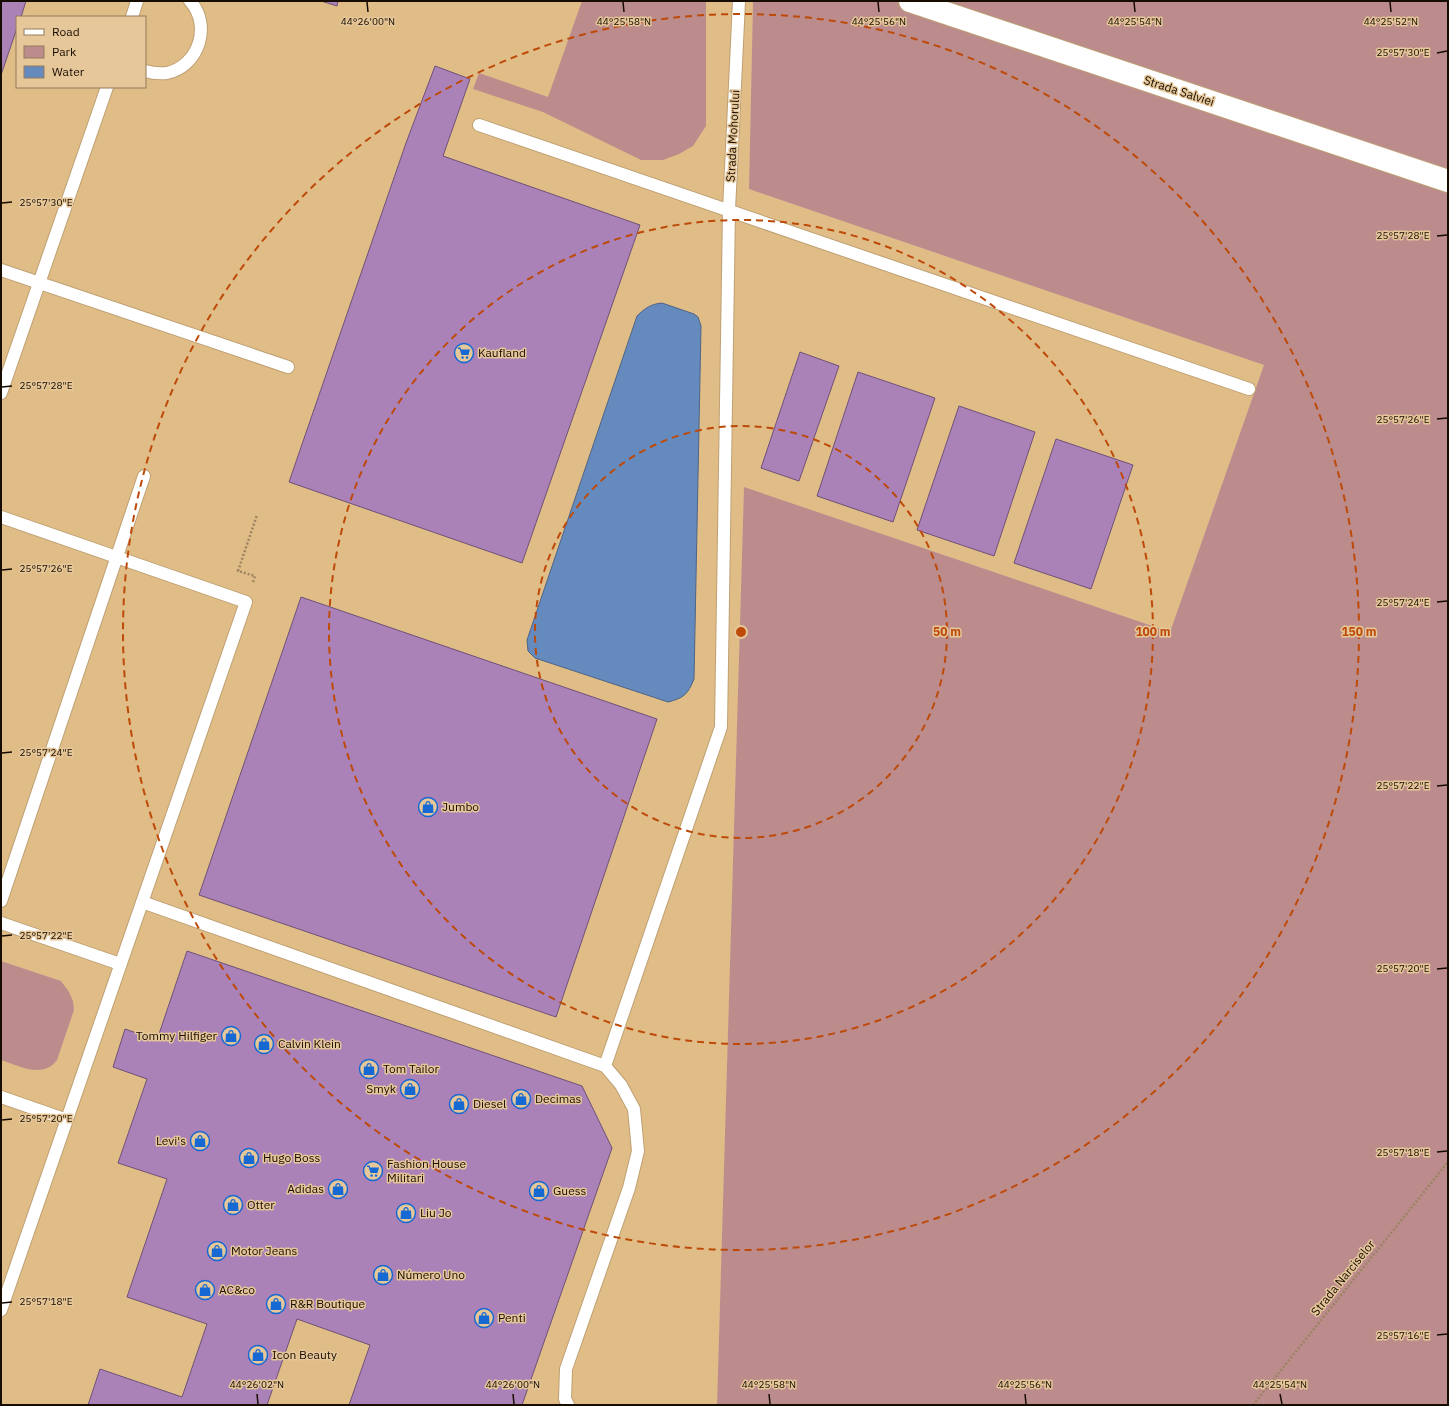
<svg xmlns="http://www.w3.org/2000/svg" width="1449" height="1406" font-family="'IBM Plex Sans',sans-serif">
  <style>
    .built { fill: #e0bc87; fill-rule: evenodd }
    .green { fill: #bc8c8d }
    .water { fill: #658abe; stroke: #4e6485 }
    .building { fill: #aa82b8; stroke: #6e5177 }
    .lines { fill: none; stroke-linecap: round; stroke-linejoin: round }
    .service-casing { stroke: #bea073; stroke-width: 14 }
    .minor-casing { stroke: #bea073; stroke-width: 24 }
    .path { stroke: #9b8361; stroke-width: 2.5; stroke-dasharray: 2 2; stroke-linecap: butt }
    .service { stroke: #fff; stroke-width: 12 }
    .minor { stroke: #fff; stroke-width: 22 }
    .ticks { fill: none; stroke: #170c00; stroke-width: 1.5 }
    .ring { fill: none; stroke: #be4a0a; stroke-width: 2; stroke-dasharray: 7 5 }
    .labels { text-anchor: middle; stroke-width: 3; stroke-linejoin: round; paint-order: stroke }
    .street-label { font-size: 12px; fill: #170c00; stroke: #e6c799 }
    .poi-label { font-size: 12px; fill: #170c00; stroke: #e6c799; text-anchor: start }
    .ticks-label { font-size: 10px; text-anchor: middle; fill: #170c00; stroke: #e6c799; stroke-width: 3; stroke-linejoin: round; paint-order: stroke }
    .centre { fill: #be4a0a; stroke: #e6c799; stroke-width: 2 }
    .ring-label { font-size: 12px; text-anchor: middle; font-weight: bold; fill: #be4a0a; stroke: #e6c799; stroke-width: 3; stroke-linejoin: round; paint-order: stroke }
  </style>
  <rect width="100%" height="100%" fill="#e6c799"/>
  <path class="built" d="M 1,1 L 753,1 L 749,189 L 1264,365 L 1170,632 L 744,487 L 717,1405 L 1,1405 ZM 17,17 L 145,17 L 145,87 L 17,87 Z"/>
  <path class="green" d="M 582,1 L 706,1 L 706,126 L 693,146 L 679,154 L 663,160 L 641,160 L 543,112 L 473,89 L 479,73 L 548,97 Z
    M 753,1 L 1448,1 L 1448,1405 L 717,1405 L 744,487 L 1170,632 L 1264,365 L 749,189 Z
    M 1,961 L 61,981 L 69,992 L 73,1001 L 74,1010 L 57,1060 C 43,1079 19,1066 1,1060 Z"/>
  <path class="water" d="M 662,303 L 694,314 L 698,317 L 701,326 L 694,679 C 688,694 684,698 668,702 L 535,658 L 528,651 L 527,640 L 637,316 C 645,308 651,304 662,303 Z"/>
  <path class="building" d="M 1,1 L 26,1 L 21,17 L 17,17 L 17,28 L 1,75 Z
    M 321,1 L 338,1 L 337,6 Z
    M 435,66 L 470,79 L 443,156 L 640,225 L 522,563 L 289,482 L 406,143 Z
    M 800,352 L 839,366 L 799,481 L 761,468 Z
    M 858,372 L 935,398 L 893,522 L 817,496 Z
    M 959,406 L 1035,432 L 994,556 L 917,530 Z
    M 1056,439 L 1133,465 L 1091,589 L 1014,563 Z
    M 301,597 L 657,719 L 556,1017 L 199,895 Z
    M 187,951 L 582,1086 L 612,1148 L 522,1405 L 349,1405 L 370,1345 L 297,1319 L 267,1405 L 88,1405 L 100,1369 L 182,1397 L 207,1324 L 127,1297 L 167,1179 L 118,1163 L 147,1079 L 113,1067 L 125,1029 L 157,1040 Z"/>
  <g class="lines">
    <g class="service-casing">
      <path id="service" d="M 132,17 L 137,1
        M 145,71 C 152,73 159,74 167,73 C 199,66 212,25 190,1
        M 479,125 L 1249,389
        M 1,270 L 288,367
        M 1,393 L 107,87
        M 1,517 L 246,602 L 1,1310
        M 1,901 L 144,476
        M 142,902 L 605,1066 L 621,1085 L 634,1109 L 638,1151 L 629,1188 L 566,1369 L 565,1399 L 568,1405
        M 1,923 L 120,964
        M 605,1066 L 721,727 L 729,210 L 739,1
        M 1,1097 L 67,1120"/>
    </g>
    <g class="minor-casing">
      <path id="minor" d="M 910,1 L 1448,181"/>
    </g>
    <path class="path" d="M 253,582 L 255,576 L 238,571 L 257,515
      M 1253,1405 L 1448,1162"/>
    <use href="#service" class="service"/>
    <use href="#minor" class="minor"/>
  </g>
  <path class="ticks" d="M 367,2 L 368,12M 623,2 L 624,12M 878,2 L 879,12M 1134,2 L 1135,12M 1390,2 L 1391,12M 1437,53 L 1447,51M 2,203 L 12,202M 1437,236 L 1447,235M 2,387 L 12,386M 1437,419 L 1447,418M 2,570 L 12,569M 1437,602 L 1447,601M 2,753 L 12,752M 1437,786 L 1447,785M 2,936 L 12,935M 1437,969 L 1447,968M 2,1120 L 12,1119M 1437,1152 L 1447,1151M 2,1303 L 12,1302M 1437,1335 L 1447,1334M 257,1394 L 258,1404M 513,1394 L 514,1404M 769,1394 L 770,1404M 1025,1394 L 1026,1404M 1280,1394 L 1282,1404"/>
  <g class="ring">
    <circle cx="741" cy="632" r="206"/>
    <circle cx="741" cy="632" r="412"/>
    <circle cx="741" cy="632" r="618"/>
  </g>
  <defs>
    <g id="supermarket-ring" transform="scale(1)"><circle r="9.5" fill="#e6c799" stroke="#1669d3" stroke-width="1.5"/><path d="M-6-5.5h2.5l.6 2H6L4.5 2H-2.5L-4.4-4H-6ZM-1.5 3.2a1.3 1.3 0 1 0 .1 0ZM3 3.2a1.3 1.3 0 1 0 .1 0Z" fill="#1669d3"/></g>
    <g id="shop-ring" transform="scale(1)"><circle r="9.5" fill="#e6c799" stroke="#1669d3" stroke-width="1.5"/><path d="M-5-2.5h2.3a2.7 3.5 0 0 1 5.4 0H5L5.5 6h-11ZM-1.5-2.5h3a1.5 2.3 0 0 0-3 0Z" fill="#1669d3"/></g>
  </defs>
  <g fill-rule="evenodd">
    <use href="#supermarket-ring" x="464" y="353"/>
    <use href="#shop-ring" x="428" y="807"/>
    <use href="#shop-ring" x="231" y="1036"/>
    <use href="#shop-ring" x="264" y="1044"/>
    <use href="#shop-ring" x="369" y="1069"/>
    <use href="#shop-ring" x="410" y="1089"/>
    <use href="#shop-ring" x="521" y="1099"/>
    <use href="#shop-ring" x="459" y="1104"/>
    <use href="#shop-ring" x="200" y="1141"/>
    <use href="#shop-ring" x="249" y="1158"/>
    <use href="#supermarket-ring" x="373" y="1171"/>
    <use href="#shop-ring" x="338" y="1189"/>
    <use href="#shop-ring" x="539" y="1191"/>
    <use href="#shop-ring" x="233" y="1205"/>
    <use href="#shop-ring" x="406" y="1213"/>
    <use href="#shop-ring" x="217" y="1251"/>
    <use href="#shop-ring" x="383" y="1275"/>
    <use href="#shop-ring" x="205" y="1290"/>
    <use href="#shop-ring" x="276" y="1304"/>
    <use href="#shop-ring" x="484" y="1318"/>
    <use href="#shop-ring" x="258" y="1355"/>
  </g>
  <g class="labels">
    <g class="street-label">
      <text transform="translate(1179 91) rotate(18)" y="4">Strada Salviei</text>
      <text transform="translate(733 136) rotate(-87)" y="4">Strada Mohorului</text>
      <text transform="translate(1343 1278) rotate(-51)" y="4">Strada Narciselor</text>
    </g>
    <g class="poi-label">
      <text x="478" y="357">Kaufland</text>
      <text x="442" y="811">Jumbo</text>
      <text x="217" y="1040" text-anchor="end">Tommy Hilfiger</text>
      <text x="278" y="1048">Calvin Klein</text>
      <text x="383" y="1073">Tom Tailor</text>
      <text x="396" y="1093" text-anchor="end">Smyk</text>
      <text x="535" y="1103">Decimas</text>
      <text x="473" y="1108">Diesel</text>
      <text x="186" y="1145" text-anchor="end">Levi's</text>
      <text x="263" y="1162">Hugo Boss</text>
      <text x="387" y="1168">Fashion House<tspan x="387" dy="14">Militari</tspan></text>
      <text x="324" y="1193" text-anchor="end">Adidas</text>
      <text x="553" y="1195">Guess</text>
      <text x="247" y="1209">Otter</text>
      <text x="420" y="1217">Liu Jo</text>
      <text x="231" y="1255">Motor Jeans</text>
      <text x="397" y="1279">Número Uno</text>
      <text x="219" y="1294">AC&amp;co</text>
      <text x="290" y="1308">R&amp;R Boutique</text>
      <text x="498" y="1322">Penti</text>
      <text x="272" y="1359">Icon Beauty</text>
    </g>
  </g>
  <g class="ticks-label">
    <text x="368" y="25">44°26'00"N</text>
    <text x="624" y="25">44°25'58"N</text>
    <text x="879" y="25">44°25'56"N</text>
    <text x="1135" y="25">44°25'54"N</text>
    <text x="1391" y="25">44°25'52"N</text>
    <text x="1403" y="56">25°57'30"E</text>
    <text x="46" y="206">25°57'30"E</text>
    <text x="1403" y="239">25°57'28"E</text>
    <text x="46" y="389">25°57'28"E</text>
    <text x="1403" y="423">25°57'26"E</text>
    <text x="46" y="572">25°57'26"E</text>
    <text x="1403" y="606">25°57'24"E</text>
    <text x="46" y="756">25°57'24"E</text>
    <text x="1403" y="789">25°57'22"E</text>
    <text x="46" y="939">25°57'22"E</text>
    <text x="1403" y="972">25°57'20"E</text>
    <text x="46" y="1122">25°57'20"E</text>
    <text x="1403" y="1156">25°57'18"E</text>
    <text x="46" y="1305">25°57'18"E</text>
    <text x="1403" y="1339">25°57'16"E</text>
    <text x="257" y="1388">44°26'02"N</text>
    <text x="513" y="1388">44°26'00"N</text>
    <text x="769" y="1388">44°25'58"N</text>
    <text x="1025" y="1388">44°25'56"N</text>
    <text x="1280" y="1388">44°25'54"N</text>
  </g>
  <circle cx="741" cy="632" r="6" class="centre"/>
  <g class="ring-label">
    <text x="947" y="636">50 m</text>
    <text x="1153" y="636">100 m</text>
    <text x="1359" y="636">150 m</text>
  </g>
  <rect width="1449" height="1406" fill="none" stroke="#170c00" stroke-width="4"/>
  <rect x="16" y="16" width="130" height="72" fill="#e6c799" stroke="#937c5c"/>
  <rect x="24" y="29" width="20" height="6" fill="#ffffff" stroke="#937c5c"/>
  <text x="52" y="36" font-size="12" fill="#170c00">Road</text>
  <rect x="24" y="46" width="20" height="12" fill="#bc8c8d" stroke="#937c5c"/>
  <text x="52" y="56" font-size="12" fill="#170c00">Park</text>
  <rect x="24" y="66" width="20" height="12" fill="#658abe" stroke="#937c5c"/>
  <text x="52" y="76" font-size="12" fill="#170c00">Water</text>
</svg>
